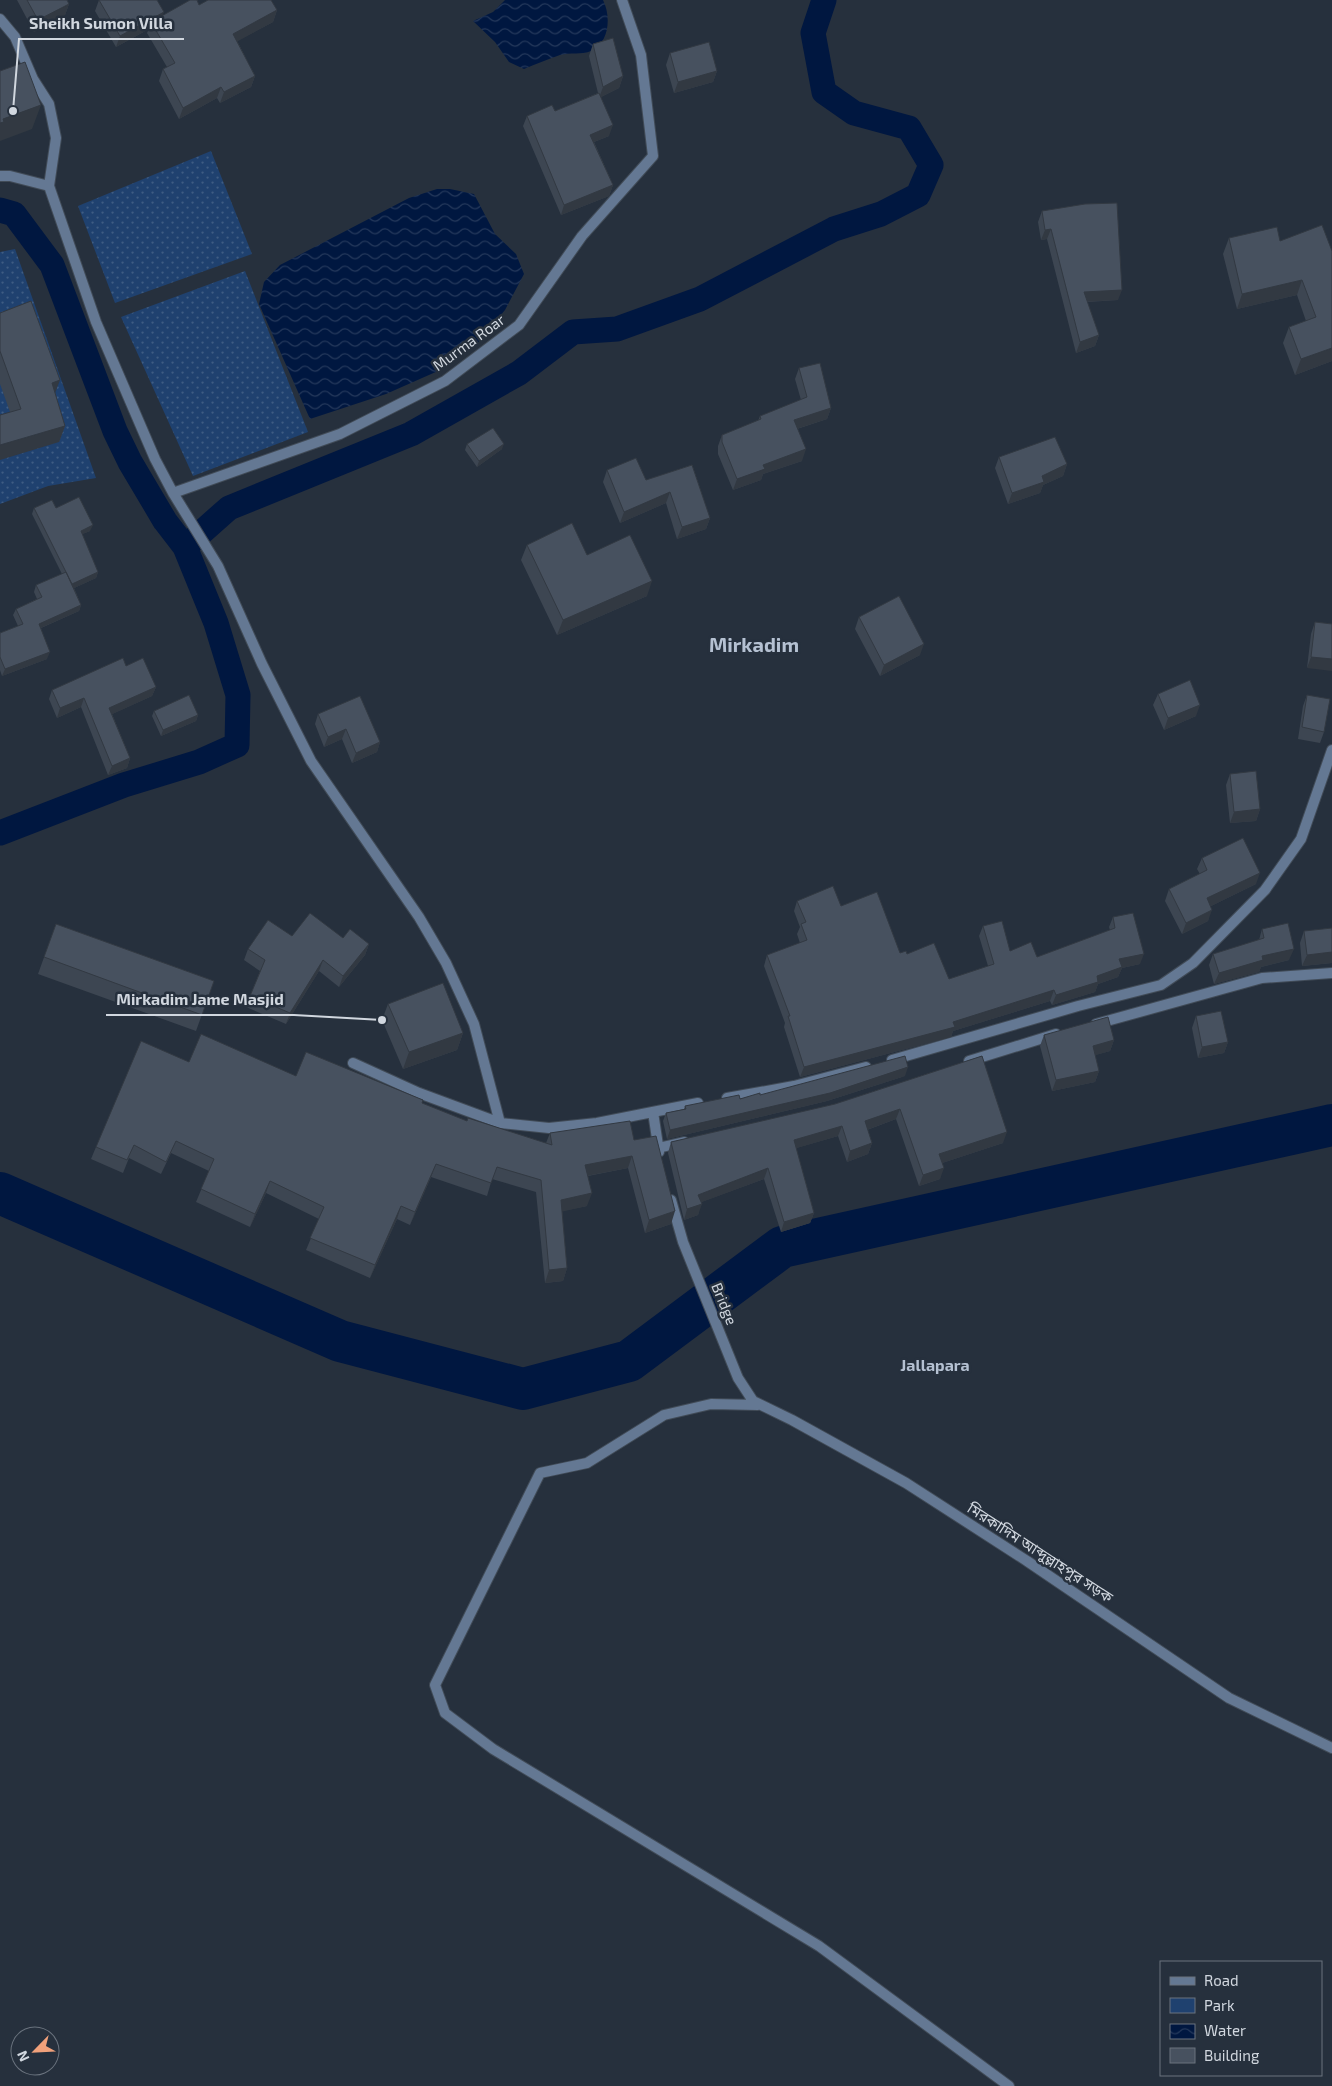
<svg xmlns="http://www.w3.org/2000/svg" width="1332" height="2086" font-family="'Exo 2','Noto Sans Bengali',sans-serif">
  <style>
    .green { fill: url(#green-dots) }
    .water { fill: url(#water-waves) }
    .lines { fill: none; stroke-linecap: round; stroke-linejoin: round }
    .canal { stroke: #001740; stroke-width: 25 }
    .river { stroke: #001740; stroke-width: 42 }
    .street-casing { stroke: #414b57; stroke-width: 12 }
    .street { stroke: #647893; stroke-width: 10 }
    .wall { fill: #3d4652 }
    .shaded-wall { fill: #323942 }
    .building { fill: #47515f; stroke: #323942 }
    .labels { text-anchor: middle; stroke-width: 5; stroke-linejoin: round; paint-order: stroke }
    .street-label { font-size: 15px; fill: #d1d7df; stroke: #26303d }
    .neighbourhood-label { font-size: 16px; font-weight: bold; fill: #b5c1d2; stroke: #26303d }
    .district-label { font-size: 20px; font-weight: bold; fill: #b5c1d2; stroke: #26303d }
    .leader { fill: none; stroke: #d1d7df; stroke-width: 2 }
    .callout-dot { fill: #d1d7df; stroke: #26303d; stroke-width: 2 }
    .callout-label { font-size: 16px; text-anchor: middle; font-weight: bold; fill: #d1d7df; stroke: #26303d; stroke-width: 5; stroke-linejoin: round; paint-order: stroke }
  </style>
  <defs>
    <pattern id="green-dots" width="8" height="8" patternUnits="userSpaceOnUse" patternTransform="scale(1.25)"><rect width="8" height="8" fill="#1f416f"/><path d="M2 2h.1M6 6h.1" fill="none" stroke="#3e5c83" stroke-width="1.8" stroke-linecap="round"/></pattern>
    <pattern id="water-waves" width="16" height="10" patternUnits="userSpaceOnUse" patternTransform="scale(1.25)"><rect width="16" height="10" fill="#001740"/><path d="M0 5q4-4 8 0t8 0" fill="none" stroke="#24385b"/></pattern>
  </defs>
  <rect width="100%" height="100%" fill="#26303d"/>
  <path class="green" d="M 211,151 L 252,254 L 115,303 L 78,206 Z
    M 15,249 L 96,478 L 48,486 L 0,504 L 0,252 Z
    M 245,271 L 308,432 L 193,476 L 121,317 Z"/>
  <path class="water" d="M 505,0 L 603,0 C 611,16 610,42 591,51 C 582,55 570,52 560,55 C 548,59 536,64 524,69 L 509,62 L 495,42 L 473,21 L 493,12 Z
    M 437,189 L 450,189 L 474,194 L 495,234 L 516,254 L 524,274 L 505,310 L 476,345 L 438,371 L 386,394 L 310,419 L 259,304 L 264,282 L 280,265 L 409,198 Z"/>
  <g class="lines">
    <path class="canal" d="M 0,210 L 14,214 L 52,265 L 115,431 L 130,462 L 165,521 L 185,547
      M 0,833 L 124,785 L 199,762 L 237,745 L 238,695 L 216,623 L 185,547 L 229,508 L 411,434 L 519,373 L 573,332 L 617,329 L 700,299 L 834,229 L 881,214 L 918,195 L 931,165 L 909,128 L 854,113 L 824,92 L 813,33 L 824,0"/>
    <path class="river" d="M 0,1193 L 340,1341 L 523,1389 L 629,1361 L 782,1247 L 1332,1125"/>
    <g class="street-casing">
      <path id="street" d="M 0,19 L 15,37 L 33,79 L 49,104 L 56,138 L 49,186
        M 0,176 L 10,176 L 49,186 L 96,322 L 155,459 L 173,493 L 218,566 L 262,664 L 311,761 L 419,917 L 446,963 L 474,1024 L 500,1123 L 549,1128 L 597,1123 L 698,1103
        M 173,493 L 340,434 L 445,381 L 519,325 L 582,236 L 653,156 L 641,55 L 622,0
        M 1096,1024 L 1262,978 L 1332,973
        M 892,1060 L 1078,1006 L 1161,985 L 1193,963 L 1265,890 L 1301,839 L 1332,750
        M 969,1061 L 1056,1034
        M 353,1063 L 419,1093 L 500,1123
        M 727,1098 L 794,1086 L 866,1067
        M 653,1112 L 659,1152
        M 658,1148 L 684,1142
        M 671,1200 L 683,1242 L 738,1378 L 753,1401 L 792,1420 L 906,1483 L 1027,1561 L 1229,1698 L 1332,1748
        M 758,1405 L 711,1404 L 664,1415 L 587,1463 L 540,1473 L 435,1685 L 445,1713 L 493,1749 L 819,1946 L 1009,2086"/>
    </g>
    <use href="#street" class="street"/>
  </g>
  <path class="wall" d="M 17,0 L 67,0 L 69,4 L 65,15 L 34,32 Z
    M 99,0 L 157,0 L 162,16 L 199,5 L 277,10 L 273,22 L 237,41 L 255,76 L 251,87 L 220,103 L 217,98 L 179,119 L 159,81 L 163,69 L 167,67 L 147,33 L 149,29 L 116,47 L 95,11 Z
    M 593,44 L 623,76 L 619,88 L 601,97 L 609,136 L 594,142 L 613,185 L 609,196 L 561,215 L 523,126 L 527,116 L 555,111 L 598,93 L 589,56 Z
    M 670,53 L 717,71 L 713,82 L 674,93 L 666,65 Z
    M 1042,211 L 1118,300 L 1087,302 L 1099,335 L 1095,346 L 1076,353 L 1047,239 L 1041,240 L 1038,222 Z
    M 1229,238 L 1280,241 L 1332,251 L 1332,361 L 1295,375 L 1283,343 L 1289,327 L 1306,321 L 1297,295 L 1237,309 L 1223,254 Z
    M 0,313 L 55,393 L 65,426 L 59,442 L 10,412 L 0,384 Z
    M 799,368 L 831,408 L 827,419 L 797,429 L 802,461 L 763,474 L 761,480 L 733,490 L 718,454 L 718,446 L 722,435 L 758,421 L 760,416 L 801,400 L 795,379 Z
    M 467,444 L 502,449 L 477,467 L 465,450 Z
    M 999,457 L 1067,464 L 1063,476 L 1043,485 L 1040,493 L 1008,504 L 995,468 Z
    M 692,465 L 710,518 L 706,529 L 677,539 L 666,503 L 620,523 L 603,482 L 607,470 L 646,480 Z
    M 34,508 L 56,508 L 90,531 L 82,534 L 98,572 L 96,578 L 74,588 L 81,605 L 79,611 L 41,628 L 47,659 L 2,676 L 0,670 L 0,633 L 18,626 L 13,615 L 16,609 L 37,599 L 34,592 L 36,585 L 62,574 L 32,514 Z
    M 527,545 L 587,555 L 647,596 L 557,635 L 521,560 Z
    M 859,617 L 920,655 L 880,676 L 855,629 Z
    M 1315,622 L 1332,624 L 1307,668 L 1311,634 Z
    M 126,666 L 156,687 L 152,696 L 112,714 L 130,758 L 127,768 L 108,775 L 81,707 L 57,718 L 49,699 L 52,690 Z
    M 1158,694 L 1196,716 L 1164,730 L 1153,705 Z
    M 1307,695 L 1324,732 L 1320,743 L 1298,739 L 1303,706 Z
    M 154,711 L 198,715 L 196,721 L 161,736 L 152,716 Z
    M 318,714 L 380,742 L 377,752 L 352,763 L 342,739 L 324,747 L 315,724 Z
    M 1230,774 L 1260,809 L 1256,821 L 1230,823 L 1226,785 Z
    M 1202,858 L 1256,884 L 1211,906 L 1208,921 L 1182,934 L 1165,901 L 1169,889 L 1200,874 L 1197,869 Z
    M 797,901 L 841,906 L 900,953 L 907,954 L 949,979 L 988,966 L 979,936 L 983,926 L 1010,951 L 1037,957 L 1110,930 L 1109,927 L 1113,917 L 1140,964 L 1122,968 L 1118,977 L 1098,984 L 1095,992 L 1052,1005 L 1050,1001 L 953,1031 L 951,1037 L 800,1077 L 784,1027 L 785,1023 L 764,966 L 767,955 L 800,943 L 797,934 L 800,927 L 794,911 Z
    M 56,924 L 214,981 L 196,1031 L 38,974 Z
    M 1332,928 L 1332,963 L 1302,966 L 1300,943 L 1304,931 Z
    M 1262,929 L 1289,960 L 1261,967 L 1259,972 L 1214,984 L 1209,965 L 1213,954 L 1259,940 Z
    M 343,938 L 369,944 L 365,955 L 339,987 L 319,971 L 286,1024 L 246,1007 L 260,971 L 244,960 L 248,949 Z
    M 388,1004 L 463,1033 L 457,1050 L 403,1069 L 382,1020 Z
    M 1196,1016 L 1228,1042 L 1224,1053 L 1198,1058 L 1192,1028 Z
    M 1044,1035 L 1114,1040 L 1110,1051 L 1095,1055 L 1099,1071 L 1095,1082 L 1052,1091 L 1040,1046 Z
    M 982,1056 L 1003,1143 L 942,1163 L 940,1179 L 919,1186 L 896,1119 L 867,1130 L 872,1143 L 868,1154 L 847,1162 L 838,1136 L 796,1148 L 814,1213 L 810,1223 L 781,1232 L 764,1179 L 701,1202 L 698,1215 L 684,1220 L 668,1153 L 671,1142 L 835,1104 Z
    M 189,1062 L 296,1076 L 422,1103 L 467,1121 L 546,1143 L 550,1133 L 634,1140 L 671,1224 L 645,1233 L 628,1168 L 588,1176 L 587,1206 L 562,1211 L 567,1268 L 563,1281 L 545,1283 L 536,1192 L 492,1179 L 487,1196 L 431,1177 L 410,1225 L 397,1219 L 370,1278 L 306,1250 L 319,1219 L 266,1193 L 250,1227 L 196,1202 L 209,1171 L 171,1153 L 161,1174 L 129,1158 L 123,1173 L 91,1159 L 96,1147 Z
    M 905,1076 L 827,1101 L 667,1139 L 663,1121 L 666,1113 L 684,1109 L 685,1106 Z"/>
  <path class="shaded-wall" d="M 69,4 L 65,15 L 34,32 L 38,20 Z
    M 277,10 L 273,22 L 229,46 L 233,34 Z
    M 164,12 L 159,23 L 151,22 L 149,29 L 116,47 L 120,36 Z
    M 717,71 L 713,82 L 674,93 L 678,82 Z
    M 255,76 L 251,87 L 220,103 L 224,92 Z
    M 623,76 L 619,88 L 599,98 L 603,87 Z
    M 221,87 L 217,98 L 179,119 L 183,108 Z
    M 41,105 L 32,129 L 0,141 L 0,123 L 3,119 Z
    M 613,125 L 609,136 L 586,145 L 590,135 Z
    M 613,185 L 609,196 L 561,215 L 564,205 Z
    M 1051,229 L 1047,239 L 1041,240 L 1045,230 Z
    M 1302,280 L 1297,295 L 1237,309 L 1242,294 Z
    M 1122,290 L 1118,300 L 1080,302 L 1084,292 Z
    M 1099,335 L 1095,346 L 1076,353 L 1080,342 Z
    M 1332,348 L 1332,361 L 1295,375 L 1301,359 Z
    M 60,380 L 54,396 L 52,383 Z
    M 831,408 L 827,419 L 790,431 L 794,420 Z
    M 65,426 L 59,442 L 0,460 L 0,445 Z
    M 504,444 L 502,449 L 477,467 L 479,461 Z
    M 806,449 L 802,461 L 763,474 L 761,480 L 733,490 L 737,479 L 763,465 Z
    M 1067,464 L 1063,476 L 1043,485 L 1040,493 L 1008,504 L 1012,493 L 1042,476 Z
    M 670,492 L 666,503 L 620,523 L 624,512 Z
    M 710,518 L 706,529 L 677,539 L 682,527 Z
    M 93,525 L 90,531 L 78,536 L 81,531 Z
    M 98,572 L 96,578 L 70,590 L 72,584 Z
    M 652,581 L 647,596 L 557,635 L 563,620 Z
    M 81,605 L 79,611 L 36,630 L 39,624 Z
    M 924,644 L 920,655 L 880,676 L 884,665 Z
    M 50,652 L 47,659 L 2,676 L 5,669 Z
    M 1311,657 L 1332,659 L 1332,671 L 1307,668 Z
    M 156,687 L 152,696 L 106,717 L 109,708 Z
    M 84,698 L 81,707 L 57,718 L 60,708 Z
    M 1200,705 L 1196,716 L 1164,730 L 1168,718 Z
    M 198,715 L 196,721 L 161,736 L 163,730 Z
    M 346,729 L 342,739 L 324,747 L 328,737 Z
    M 380,742 L 377,752 L 352,763 L 356,753 Z
    M 130,758 L 127,768 L 108,775 L 112,766 Z
    M 1260,809 L 1256,821 L 1230,823 L 1234,812 Z
    M 1260,873 L 1256,884 L 1203,910 L 1207,898 Z
    M 1212,910 L 1208,921 L 1182,934 L 1186,923 Z
    M 369,944 L 365,955 L 339,987 L 343,976 Z
    M 1294,949 L 1289,960 L 1261,967 L 1259,972 L 1214,984 L 1219,973 L 1262,956 Z
    M 1332,952 L 1332,963 L 1302,966 L 1307,955 Z
    M 1144,954 L 1140,964 L 1122,968 L 1118,977 L 1098,984 L 1095,992 L 1052,1005 L 1056,995 L 1119,959 Z
    M 323,960 L 319,971 L 286,1024 L 290,1013 Z
    M 1054,990 L 1050,1001 L 953,1031 L 951,1037 L 800,1077 L 804,1067 Z
    M 463,1033 L 457,1050 L 403,1069 L 409,1052 Z
    M 1114,1040 L 1110,1051 L 1089,1057 L 1093,1046 Z
    M 1228,1042 L 1224,1053 L 1198,1058 L 1202,1047 Z
    M 908,1067 L 905,1076 L 827,1101 L 667,1139 L 670,1130 Z
    M 1099,1071 L 1095,1082 L 1052,1091 L 1056,1080 Z
    M 900,1109 L 896,1119 L 861,1132 L 865,1121 Z
    M 842,1126 L 838,1136 L 790,1150 L 794,1140 Z
    M 1007,1132 L 1003,1143 L 936,1165 L 939,1154 Z
    M 872,1143 L 868,1154 L 847,1162 L 850,1151 Z
    M 632,1156 L 628,1168 L 581,1177 L 585,1165 Z
    M 436,1164 L 431,1177 L 410,1225 L 415,1212 Z
    M 768,1168 L 764,1179 L 694,1205 L 698,1195 Z
    M 944,1168 L 940,1179 L 919,1186 L 923,1175 Z
    M 270,1181 L 266,1193 L 250,1227 L 255,1214 Z
    M 592,1193 L 587,1206 L 556,1213 L 561,1200 Z
    M 702,1204 L 698,1215 L 684,1220 L 687,1209 Z
    M 401,1206 L 397,1219 L 370,1278 L 375,1265 Z
    M 675,1211 L 671,1224 L 645,1233 L 649,1220 Z
    M 814,1213 L 810,1223 L 781,1232 L 784,1222 Z
    M 567,1268 L 563,1281 L 545,1283 L 549,1270 Z"/>
  <path class="building" d="M 27,0 L 67,0 L 69,4 L 38,20 Z
    M 99,0 L 157,0 L 164,12 L 120,36 Z
    M 190,0 L 197,0 L 199,5 L 208,0 L 271,0 L 277,10 L 233,34 L 255,76 L 224,92 L 221,87 L 183,108 L 163,69 L 175,63 L 151,22 Z
    M 613,38 L 623,76 L 603,87 L 593,44 Z
    M 709,42 L 717,71 L 678,82 L 670,53 Z
    M 25,62 L 41,105 L 3,119 L 4,122 L 0,123 L 0,71 Z
    M 599,93 L 613,125 L 590,135 L 613,185 L 564,205 L 527,116 L 552,105 L 555,111 Z
    M 1117,203 L 1122,290 L 1084,292 L 1099,335 L 1080,342 L 1051,229 L 1045,230 L 1042,211 L 1085,204 Z
    M 1322,225 L 1332,251 L 1332,348 L 1301,359 L 1289,327 L 1316,317 L 1302,280 L 1242,294 L 1229,238 L 1277,227 L 1280,241 Z
    M 31,301 L 60,380 L 52,383 L 65,426 L 0,445 L 0,415 L 21,409 L 0,351 L 0,313 Z
    M 820,363 L 831,408 L 794,420 L 806,449 L 763,465 L 765,469 L 737,479 L 722,442 L 722,435 L 761,419 L 760,416 L 807,397 L 799,368 Z
    M 493,428 L 504,444 L 479,461 L 467,444 Z
    M 1055,437 L 1067,464 L 1042,476 L 1044,482 L 1012,493 L 999,457 Z
    M 636,458 L 646,480 L 692,465 L 710,518 L 682,527 L 670,492 L 624,512 L 607,470 Z
    M 79,497 L 93,525 L 81,531 L 98,572 L 72,584 L 34,508 L 52,500 L 56,508 Z
    M 572,523 L 587,555 L 630,535 L 652,581 L 563,620 L 527,545 Z
    M 66,572 L 81,605 L 39,624 L 50,652 L 5,669 L 0,657 L 0,633 L 23,624 L 16,609 L 42,597 L 36,585 Z
    M 899,596 L 924,644 L 884,665 L 859,617 Z
    M 1315,622 L 1332,624 L 1332,659 L 1311,657 Z
    M 123,658 L 126,666 L 143,658 L 156,687 L 109,708 L 130,758 L 112,766 L 84,698 L 60,708 L 52,690 Z
    M 1190,680 L 1200,705 L 1168,718 L 1158,694 Z
    M 189,695 L 198,715 L 163,730 L 154,711 Z
    M 1307,695 L 1330,699 L 1324,732 L 1302,727 Z
    M 360,696 L 380,742 L 356,753 L 346,729 L 328,737 L 318,714 Z
    M 1256,771 L 1260,809 L 1234,812 L 1230,774 Z
    M 1243,838 L 1260,873 L 1207,898 L 1212,910 L 1186,923 L 1169,889 L 1207,870 L 1202,858 Z
    M 833,886 L 841,906 L 877,892 L 900,953 L 906,951 L 907,954 L 934,943 L 949,979 L 994,964 L 983,926 L 1002,921 L 1010,951 L 1031,942 L 1037,957 L 1115,928 L 1113,917 L 1133,913 L 1144,954 L 1119,959 L 1122,967 L 1097,976 L 1098,982 L 1056,995 L 1054,990 L 953,1022 L 955,1027 L 804,1067 L 788,1016 L 790,1016 L 767,955 L 807,940 L 801,924 L 806,922 L 797,901 Z
    M 310,913 L 343,938 L 350,929 L 369,944 L 343,976 L 323,960 L 290,1013 L 250,996 L 265,960 L 248,949 L 268,920 L 292,936 Z
    M 1288,923 L 1294,949 L 1262,956 L 1263,960 L 1219,973 L 1213,954 L 1264,938 L 1262,929 Z
    M 56,924 L 214,981 L 202,1015 L 44,957 Z
    M 1332,928 L 1332,952 L 1307,955 L 1304,931 Z
    M 443,983 L 463,1033 L 409,1052 L 388,1004 Z
    M 1221,1011 L 1228,1042 L 1202,1047 L 1196,1016 Z
    M 1108,1017 L 1114,1040 L 1093,1046 L 1099,1071 L 1056,1080 L 1044,1035 Z
    M 201,1034 L 296,1076 L 306,1052 L 423,1100 L 422,1103 L 467,1121 L 468,1118 L 552,1145 L 550,1133 L 630,1121 L 634,1140 L 656,1136 L 675,1211 L 649,1220 L 632,1156 L 585,1165 L 592,1193 L 561,1200 L 567,1268 L 549,1270 L 541,1180 L 497,1167 L 491,1183 L 436,1164 L 415,1212 L 401,1206 L 375,1265 L 310,1238 L 324,1207 L 270,1181 L 255,1214 L 201,1189 L 214,1159 L 176,1141 L 166,1162 L 134,1145 L 127,1160 L 96,1147 L 141,1041 L 189,1062 Z
    M 905,1056 L 908,1067 L 830,1093 L 670,1130 L 666,1113 L 686,1109 L 685,1106 L 739,1095 L 740,1099 L 760,1093 L 760,1095 Z
    M 982,1056 L 1007,1132 L 939,1154 L 944,1168 L 923,1175 L 900,1109 L 865,1121 L 872,1143 L 850,1151 L 842,1126 L 794,1140 L 814,1213 L 784,1222 L 768,1168 L 698,1195 L 702,1204 L 687,1209 L 671,1142 L 835,1104 Z"/>
  <g class="labels">
    <g class="street-label">
      <text transform="translate(469 343) rotate(-36)" y="5">Murma Roar</text>
      <text transform="translate(724 1304) rotate(68)" y="5">Bridge</text>
      <text transform="translate(1040 1553) rotate(33)" y="5">মিরকাদিম আব্দুল্লাহপুর সড়ক</text>
    </g>
    <g class="neighbourhood-label">
      <text x="935" y="1371">Jallapara</text>
    </g>
    <g class="district-label">
      <text x="754" y="652">Mirkadim</text>
    </g>
  </g>
  <path class="leader" d="M13 111L19 39H184M382 1020L294 1015H106"/>
  <g class="callout-dot">
    <circle cx="13" cy="111" r="5"/>
    <circle cx="382" cy="1020" r="5"/>
  </g>
  <g class="callout-label">
    <text x="101" y="29">Sheikh Sumon Villa</text>
    <text x="200" y="1005">Mirkadim Jame Masjid</text>
  </g>
  <rect x="1160" y="1961" width="162" height="115" fill="#26303d" stroke="#6a737e"/>
  <rect x="1170" y="1977" width="25" height="8" fill="#647893" stroke="#6a737e"/>
  <text x="1204" y="1986" font-size="15" fill="#d1d7df">Road</text>
  <rect x="1170" y="1998" width="25" height="15" fill="#1f416f" stroke="#6a737e"/>
  <text x="1204" y="2011" font-size="15" fill="#d1d7df">Park</text>
  <rect x="1170" y="2024" width="25" height="15" fill="url(#water-waves)" stroke="#6a737e"/>
  <text x="1204" y="2036" font-size="15" fill="#d1d7df">Water</text>
  <rect x="1170" y="2048" width="25" height="15" fill="#47515f" stroke="#6a737e"/>
  <text x="1204" y="2061" font-size="15" fill="#d1d7df">Building</text>
  <g transform="translate(35 2051) rotate(246)"><circle r="24" fill="#26303d" stroke="#6a737e"/>
  <path d="M0-4L9 19L0 12L-9 19Z" fill="#f1a17b"/>
  <text y="-8" font-size="14" font-weight="bold" text-anchor="middle" fill="#d1d7df">N</text>
  </g>
</svg>
